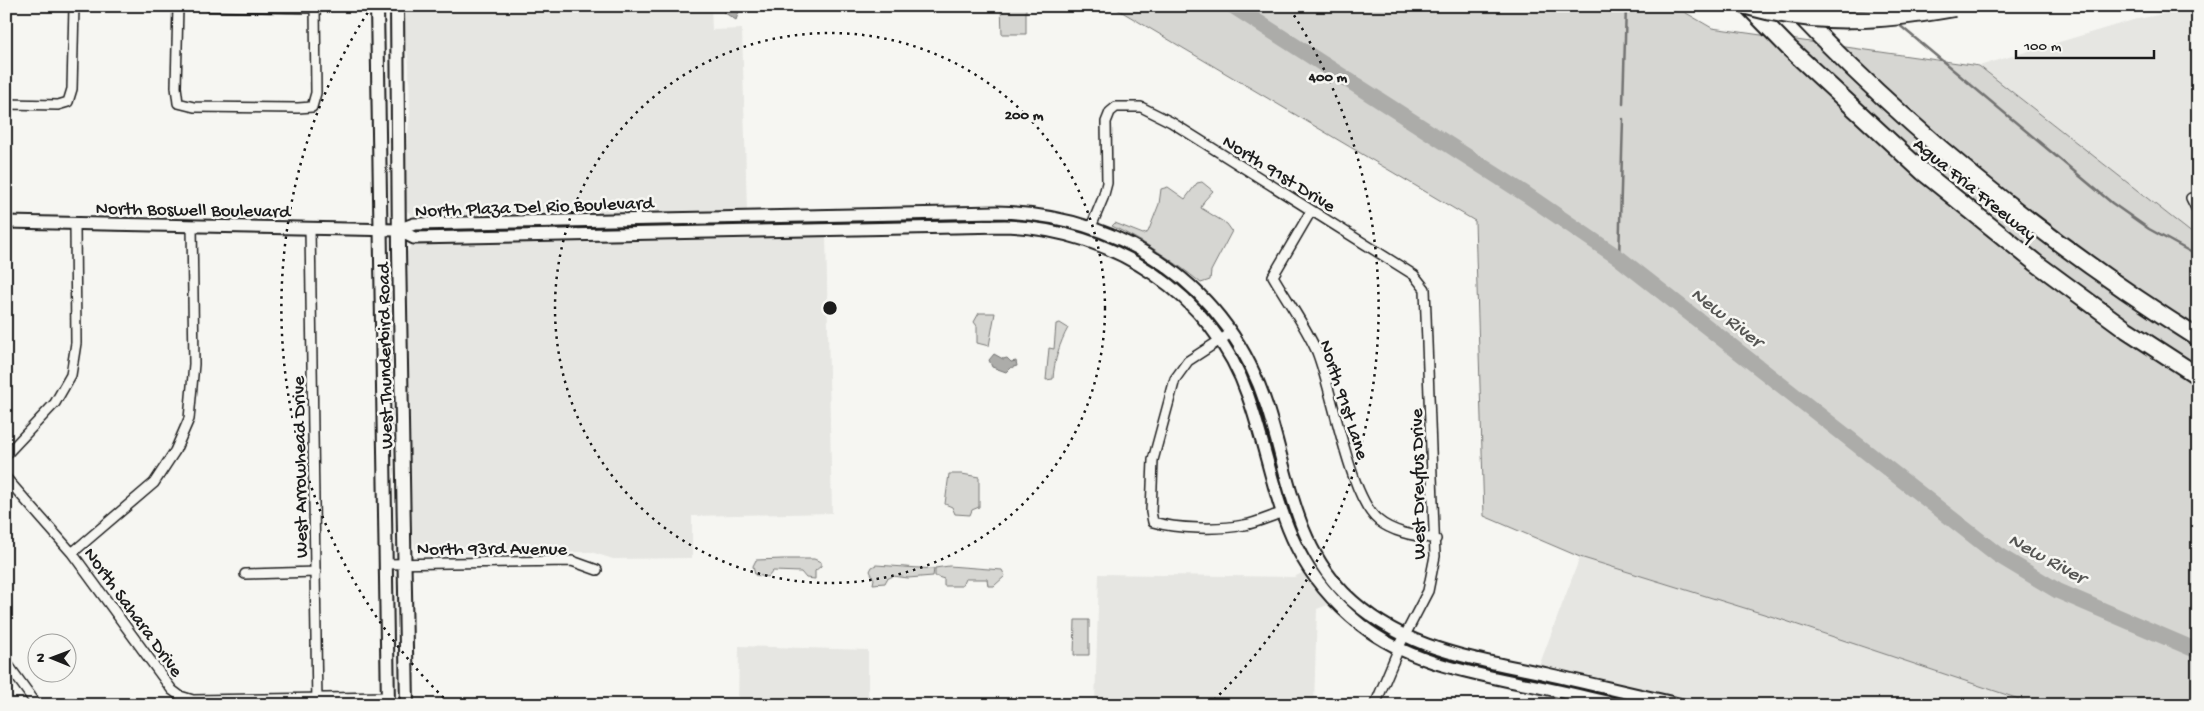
<svg xmlns="http://www.w3.org/2000/svg" width="2204" height="711" font-family="'Gochi Hand',sans-serif">
  <style>
    .built { fill: #e6e6e2 }
    .green { fill: #d6d6d2; stroke: #797977 }
    .water { fill: #acaca9; stroke: #727271 }
    .lines { fill: none; stroke-linecap: round; stroke-linejoin: round }
    .stream { stroke: #727271; stroke-width: 2.5 }
    .river { stroke: #acaca9; stroke-width: 16 }
    .minor-casing { stroke: #1c1c1c; stroke-width: 12 }
    .tertiary-casing { stroke: #1c1c1c; stroke-width: 15 }
    .secondary-casing { stroke: #1c1c1c; stroke-width: 16 }
    .motorway-casing { stroke: #1c1c1c; stroke-width: 20 }
    .minor { stroke: #f6f6f2; stroke-width: 9 }
    .tertiary { stroke: #f6f6f2; stroke-width: 11 }
    .secondary { stroke: #f6f6f2; stroke-width: 12 }
    .motorway { stroke: #f6f6f2; stroke-width: 16 }
    .motorway-bridge-casing { stroke: #1c1c1c; stroke-width: 20; stroke-linecap: butt }
    .motorway-bridge { stroke: #f6f6f2; stroke-width: 16 }
    .ring { fill: none; stroke: #1c1c1c; stroke-width: 2.5; stroke-dasharray: 2.5 5 }
    .labels { text-anchor: middle; stroke-width: 5; stroke-linejoin: round; paint-order: stroke }
    .street-label { font-size: 19px; fill: #1c1c1c; stroke: #f6f6f2 }
    .water-label { font-size: 20px; font-style: italic; fill: #565654; stroke: #f6f6f2 }
    .centre { fill: #1c1c1c; stroke: #f6f6f2; stroke-width: 2.5 }
    .ring-label { font-size: 15px; text-anchor: middle; font-weight: bold; fill: #1c1c1c; stroke: #f6f6f2; stroke-width: 5; stroke-linejoin: round; paint-order: stroke }
  </style>
  <rect width="100%" height="100%" fill="#f6f6f2"/>
  <filter id="ink" filterUnits="userSpaceOnUse"><feTurbulence type="fractalNoise" baseFrequency=".02" numOctaves="2"/><feDisplacementMap in="SourceGraphic" scale="10" xChannelSelector="R" yChannelSelector="G"/><feConvolveMatrix kernelMatrix="1 2 1 2 8 2 1 2 1" color-interpolation-filters="sRGB"/></filter>
  <g filter="url(#ink)">
    <path class="built" d="M 406,6 L 711,6 L 712,30 L 742,29 L 747,212 L 413,216 L 407,211 L 406,204 L 405,160 L 410,115 L 409,64 L 404,32 Z
      M 2198,7 L 2198,238 L 1979,66 L 2133,20 Z
      M 826,235 L 832,513 L 692,516 L 692,558 L 613,559 L 591,552 L 424,555 L 415,548 L 412,534 L 407,252 L 412,244 Z
      M 1580,557 L 1780,619 L 2037,705 L 1716,705 L 1539,666 Z
      M 1304,572 L 1330,604 L 1317,609 L 1314,705 L 1095,705 L 1099,574 L 1294,577 Z
      M 739,646 L 868,650 L 868,705 L 738,705 Z"/>
    <path class="green" d="M 1001,6 L 1026,6 L 1026,34 L 1002,34 Z
      M 1112,6 L 1674,6 L 1712,28 L 1979,66 L 2198,238 L 2198,705 L 2037,705 L 1780,619 L 1580,557 L 1484,516 L 1475,221 Z
      M 1202,182 L 1213,191 L 1204,201 L 1201,208 L 1227,224 L 1232,231 L 1211,271 L 1210,280 L 1201,283 C 1173,260 1145,242 1112,226 L 1115,223 L 1143,234 L 1148,232 L 1159,204 L 1161,189 L 1168,187 L 1185,199 L 1197,183 Z
      M 979,313 L 995,313 L 989,346 L 977,343 L 977,326 L 974,322 Z
      M 1060,323 L 1068,328 C 1060,342 1054,361 1053,379 L 1046,380 L 1049,348 L 1054,349 L 1056,324 Z
      M 949,474 L 962,474 L 979,477 L 979,507 L 972,510 L 970,515 L 955,514 L 952,507 L 945,504 Z
      M 783,559 L 814,559 L 821,562 L 821,566 L 815,571 L 815,579 L 806,578 L 801,572 L 773,571 L 768,577 L 755,575 L 753,566 L 756,560 Z
      M 876,565 L 934,569 L 933,576 L 908,578 L 893,576 L 887,579 L 885,583 L 873,584 L 874,579 L 870,571 L 872,567 Z
      M 949,566 L 1002,570 L 1005,576 L 994,586 L 988,586 L 987,579 L 965,579 L 962,586 L 944,586 L 944,579 L 935,576 L 935,568 Z
      M 1075,620 L 1089,620 L 1089,655 L 1074,655 Z"/>
    <path class="water" d="M 721,6 L 741,6 L 736,20 L 725,13 Z
      M 994,354 L 1003,359 L 1007,358 L 1011,362 L 1016,361 L 1017,366 L 1010,368 L 1006,372 L 992,367 L 989,360 Z"/>
    <g class="lines">
      <path class="stream" d="M 1877,6 L 1883,12
        M 1897,23 L 2112,203 L 2149,229 L 2198,256
        M 1623,104 L 1626,6
        M 1619,258 L 1623,119"/>
      <path class="river" d="M 1233,6 L 1527,195 L 1619,258 L 1998,555 L 2058,591 L 2198,651"/>
      <g class="minor-casing">
        <path id="minor" d="M 178,6 L 176,87 L 178,103 L 194,107 L 298,108 L 312,107 L 316,93 L 315,6
          M 209,6 L 315,8
          M 6,104 L 58,105 L 68,102 L 72,89 L 74,6
          M 2191,198 L 2198,212
          M 1311,211 L 1273,276 C 1288,302 1305,325 1317,352 C 1333,392 1349,496 1378,520 C 1393,533 1417,536 1436,539
          M 1091,227 L 1103,198 L 1107,183 L 1106,122 L 1110,112 L 1116,107 L 1141,107 L 1171,122 L 1414,275 L 1425,289 L 1435,556 L 1428,591 L 1401,643 L 1375,705
          M 310,228 L 317,705
          M 1231,333 L 1188,361 L 1175,379 L 1153,460 L 1151,512 L 1153,522 C 1177,529 1220,530 1244,525 C 1256,523 1269,517 1281,513
          M 6,455 L 55,403 L 71,375 L 76,343 L 75,224
          M 6,478 L 72,553 L 172,690 L 180,696 L 193,700 L 388,697
          M 72,553 L 154,483 L 175,451 L 189,419 L 194,364 L 192,226
          M 385,564 L 572,561 L 597,570
          M 245,574 L 316,572
          M 6,662 L 37,705"/>
      </g>
      <g class="tertiary-casing">
        <path id="tertiary" d="M 6,222 L 398,230 L 414,224 L 997,212 C 1122,215 1228,285 1267,407 C 1288,472 1294,542 1344,593 C 1401,650 1472,658 1547,674 C 1592,684 1637,695 1683,705
          M 398,230 L 414,238 L 1005,226 C 1112,229 1213,294 1248,396 C 1280,488 1277,558 1361,625 C 1408,662 1467,672 1524,684 C 1556,690 1588,698 1620,705"/>
      </g>
      <g class="secondary-casing">
        <path id="secondary" d="M 377,6 L 388,705
          M 397,6 L 399,250 L 407,705"/>
      </g>
      <g class="motorway-casing">
        <path id="motorway" d="M 1748,6 L 1789,48 L 1923,172 L 2036,263 L 2127,330 L 2198,376
          M 1791,6 C 1912,134 2049,244 2198,338"/>
      </g>
      <use href="#minor" class="minor"/>
      <use href="#tertiary" class="tertiary"/>
      <use href="#secondary" class="secondary"/>
      <use href="#motorway" class="motorway"/>
      <g class="motorway-bridge-casing">
        <path id="motorway-bridge" d="M 1747,6 C 1819,26 1881,21 1954,8"/>
      </g>
      <use href="#motorway-bridge" class="motorway-bridge"/>
    </g>
  </g>
  <g class="ring">
    <circle cx="830" cy="308" r="275"/>
    <path d="M449 703A549 549 0 0 1 370 9M1290 9A549 549 0 0 1 1211 703"/>
  </g>
  <g class="labels">
    <g class="street-label">
      <text transform="translate(1280 172) rotate(32)" y="7">North 91st Drive</text>
      <text transform="translate(1976 188) rotate(39)" y="7">Agua Fria Freeway</text>
      <text transform="translate(534 205) rotate(-2)" y="7">North Plaza Del Rio Boulevard</text>
      <text transform="translate(193 208) rotate(1)" y="7">North Boswell Boulevard</text>
      <text transform="translate(383 356) rotate(-91)" y="7">West Thunderbird Road</text>
      <text transform="translate(1346 399) rotate(72)" y="7">North 91st Lane</text>
      <text transform="translate(298 467) rotate(-91)" y="7">West Arrowhead Drive</text>
      <text transform="translate(1416 484) rotate(-91)" y="7">West Dreyfus Drive</text>
      <text x="492" y="554">North 93rd Avenue</text>
      <text transform="translate(135 611) rotate(54)" y="7">North Sahara Drive</text>
    </g>
    <g class="water-label">
      <text transform="translate(1728 316) rotate(38)" y="7">New River</text>
      <text transform="translate(2048 557) rotate(29)" y="7">New River</text>
    </g>
  </g>
  <circle cx="830" cy="308" r="8" class="centre"/>
  <g class="ring-label">
    <text x="1328" y="81">400 m</text>
    <text x="1024" y="119">200 m</text>
  </g>
  <rect width="2204" height="711" fill="none" stroke="#f6f6f2" stroke-width="25"/>
  <rect x="12" y="12" width="2179" height="686" fill="none" stroke="#1c1c1c" stroke-width="2" filter="url(#ink)"/>
  <g transform="translate(52 658) rotate(271)"><circle r="24" fill="#f6f6f2" stroke="#9f9f9c"/>
  <path d="M0-4L9 19L0 12L-9 19Z" fill="#1c1c1c"/>
  <text y="-8" font-size="14" font-weight="bold" text-anchor="middle" fill="#1c1c1c">N</text>
  </g>
  <path d="M2016 50v8h138v-8" fill="none" stroke="#1c1c1c" stroke-width="2.5"/>
  <text x="2024" y="50" font-size="15" fill="#1c1c1c" stroke="#f6f6f2" stroke-width="4" paint-order="stroke">100 m</text>
</svg>
